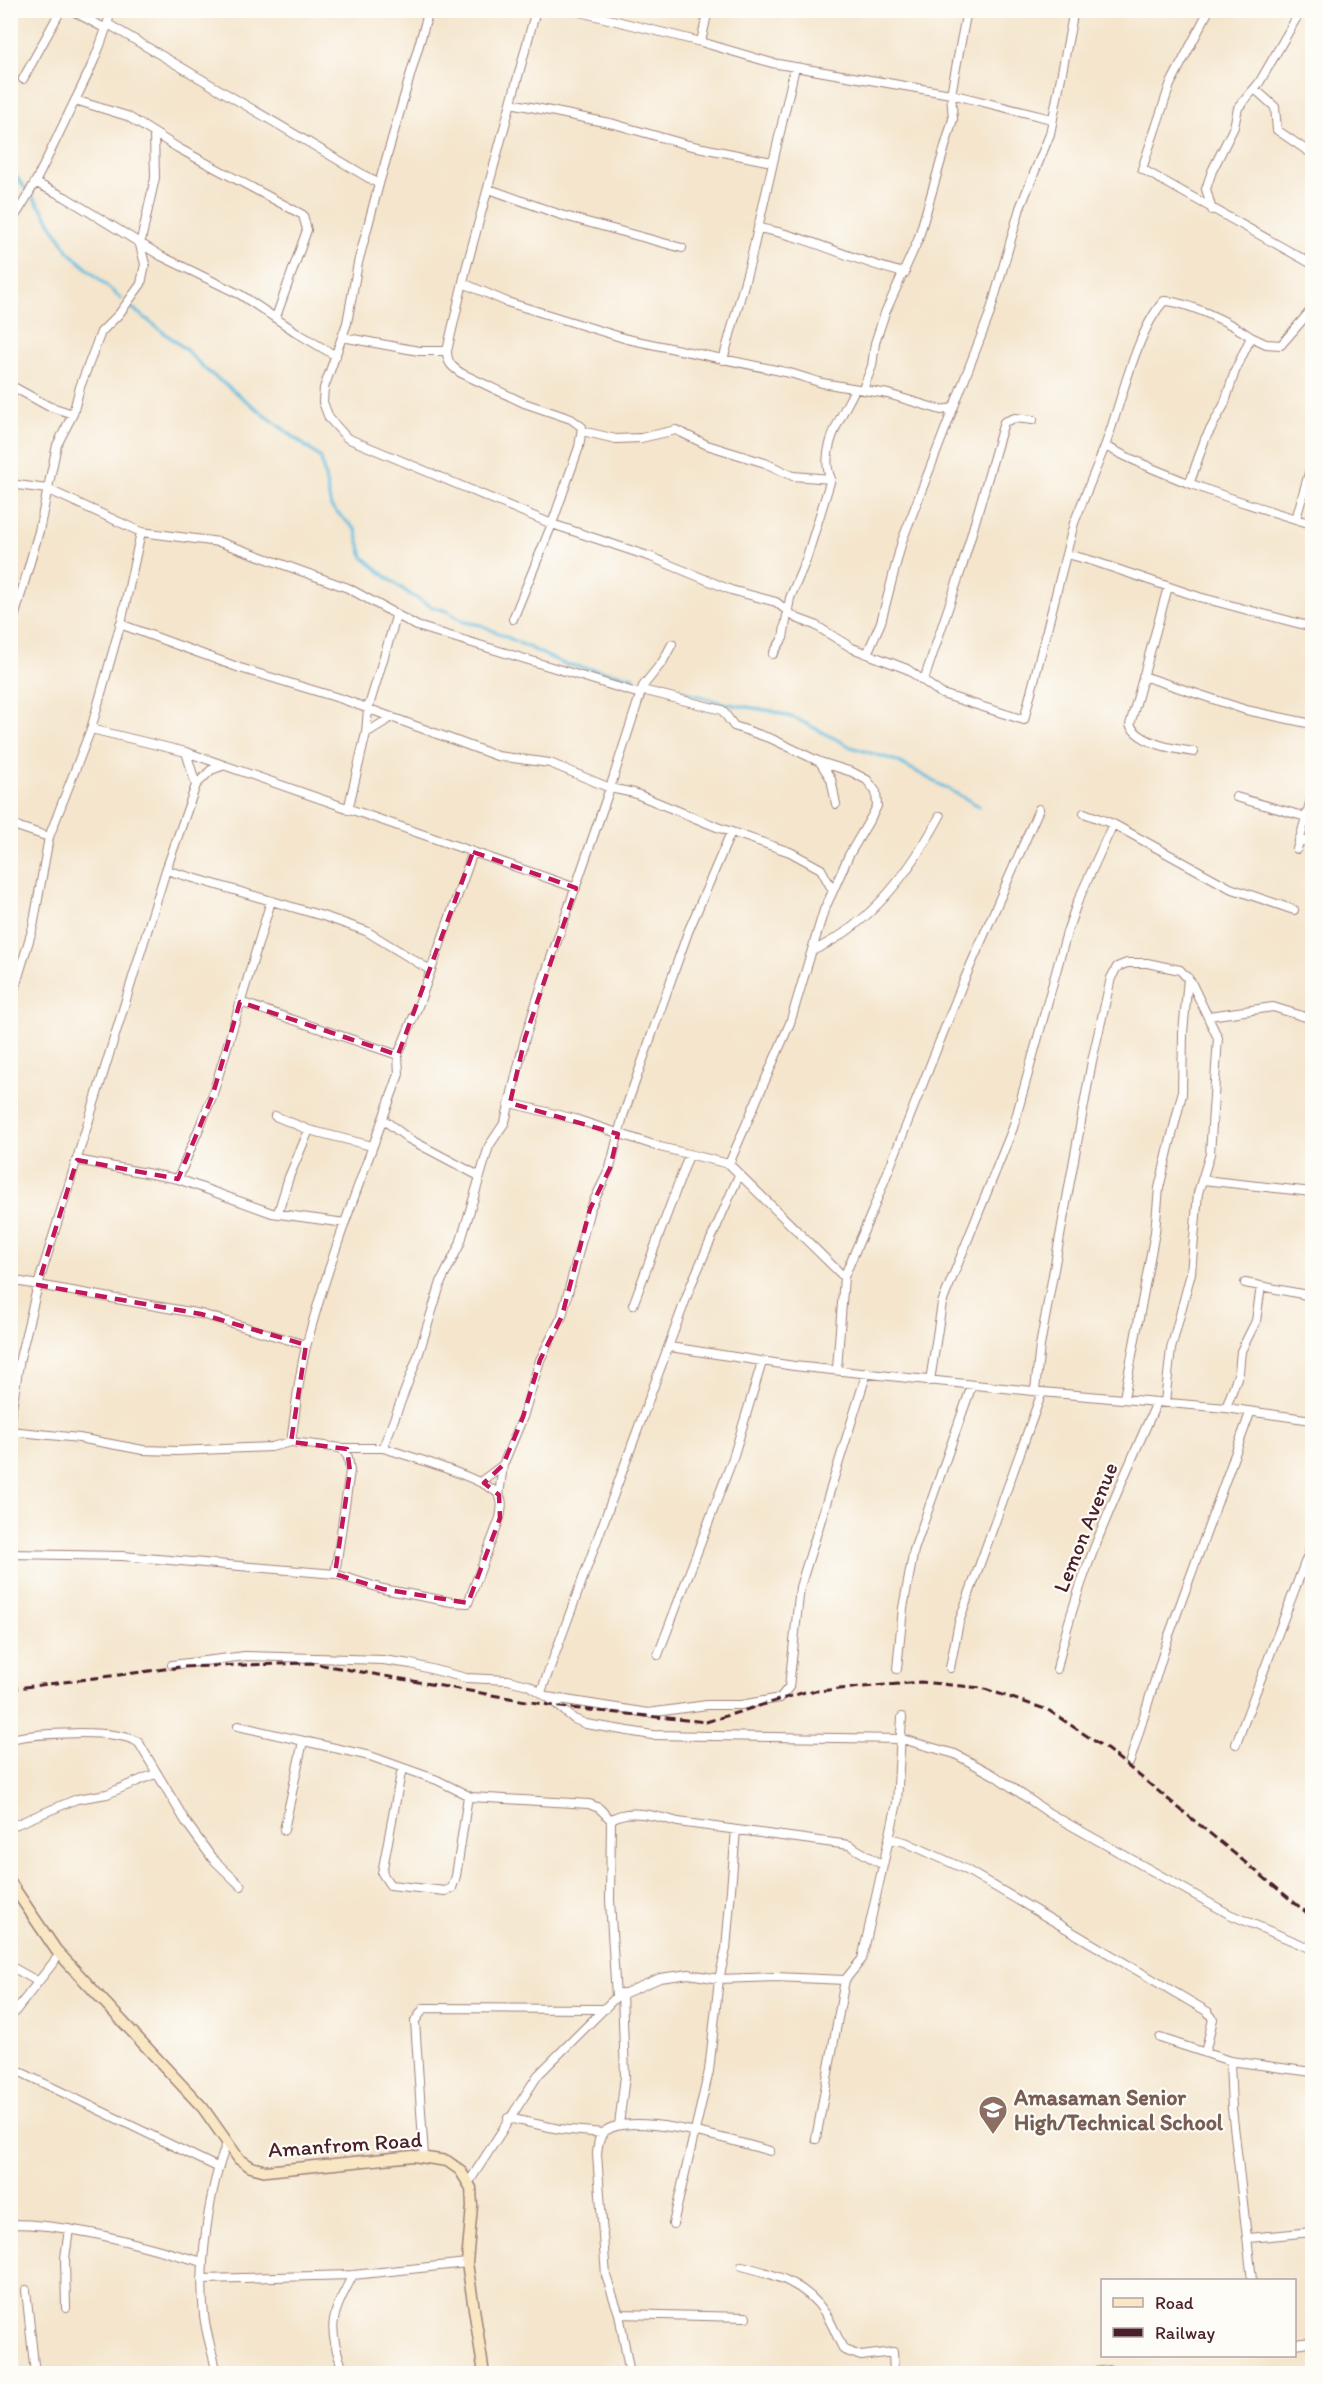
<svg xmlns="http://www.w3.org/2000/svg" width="1323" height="2384" font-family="Itim,sans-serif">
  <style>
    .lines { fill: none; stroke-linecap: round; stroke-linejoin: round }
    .stream { stroke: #61bbdf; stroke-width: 3 }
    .street-casing { stroke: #9f827c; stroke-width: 10 }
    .secondary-casing { stroke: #9f827c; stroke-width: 13 }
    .street { stroke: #fff; stroke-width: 8 }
    .secondary { stroke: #f9e7c3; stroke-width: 10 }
    .rail { stroke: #4a1f2b; stroke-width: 3; stroke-dasharray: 9 4.5; stroke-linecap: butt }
    .marked { fill: none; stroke: #c2185b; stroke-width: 4.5; stroke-dasharray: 12 8; stroke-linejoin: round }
    .labels { text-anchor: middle; stroke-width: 4.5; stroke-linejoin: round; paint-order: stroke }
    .street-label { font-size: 22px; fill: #4a1f2b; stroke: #fdfcf7 }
    .education-label { font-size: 22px; font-weight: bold; fill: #785e54; stroke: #fdfcf7; text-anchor: start }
  </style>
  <rect width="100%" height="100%" fill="#fdfcf7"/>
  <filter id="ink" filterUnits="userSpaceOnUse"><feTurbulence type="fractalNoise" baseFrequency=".0167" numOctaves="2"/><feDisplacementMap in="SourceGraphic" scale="12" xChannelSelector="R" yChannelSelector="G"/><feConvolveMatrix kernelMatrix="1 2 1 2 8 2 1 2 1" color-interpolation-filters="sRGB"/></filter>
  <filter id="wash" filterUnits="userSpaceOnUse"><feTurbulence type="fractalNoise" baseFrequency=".008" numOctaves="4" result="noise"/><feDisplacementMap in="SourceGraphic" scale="24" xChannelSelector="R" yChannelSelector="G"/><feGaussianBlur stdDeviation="1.35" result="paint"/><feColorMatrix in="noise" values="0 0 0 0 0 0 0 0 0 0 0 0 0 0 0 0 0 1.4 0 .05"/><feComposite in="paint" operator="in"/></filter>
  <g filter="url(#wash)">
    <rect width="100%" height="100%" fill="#f4e5cc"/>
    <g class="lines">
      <path class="stream" d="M 10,169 L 42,209 L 69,252 L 121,299
        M 132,308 L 184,348 L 206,370 L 321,458 L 331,507 L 356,530 L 363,557 L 389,579 L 411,595 L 432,607 L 447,611 L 464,622 L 481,625 L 564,664 L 634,677
        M 649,681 L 722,703 L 772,711 L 797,719 L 851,747 L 897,761 L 979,806"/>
    </g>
  </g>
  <g filter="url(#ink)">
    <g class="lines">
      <g class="street-casing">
        <path id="street" d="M 71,10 L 106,29
          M 429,10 L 379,184 L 358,263 L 347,323 L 324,388 L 323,402 L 329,418 L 347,438 L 552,524 L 651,557 L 731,590 L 776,602 L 796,618 L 815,625 L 852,648 L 907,669 L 942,694 L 1024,720 L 1074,523 L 1105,446 C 1170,480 1243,503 1312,524
          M 572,10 L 701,42 L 772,63 L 951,94 L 1051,119
          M 1209,10 L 1170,85 L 1142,169 L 1312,264
          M 108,24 L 379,184
          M 701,42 L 708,10
          M 23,79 L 61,10
          M 1255,89 L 1275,107 L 1277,130 L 1312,154
          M 75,100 L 127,116 L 178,148 L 303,215 L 307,230 L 276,317
          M 511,103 L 614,124 L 688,145 L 772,162
          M 36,183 L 65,197 L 161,256 L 241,295 L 299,334 L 336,356
          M 489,189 L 561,215 L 682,248
          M 1212,210 L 1206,189 L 1212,171 L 1234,127 L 1238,108 L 1259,83 L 1301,10
          M 10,223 C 33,191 48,156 65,121 C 82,86 102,49 111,10
          M 758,228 C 808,236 855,262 905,273
          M 463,283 L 507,302 L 627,339 L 790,373 L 822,383 L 888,394 L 941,410 L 953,408
          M 342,337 L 419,351 L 447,351
          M 723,360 L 750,263 L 795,67
          M 10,385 L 48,406 L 73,414
          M 863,389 L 872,366 L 875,343 L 885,313 L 918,240 L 953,119 L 951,94 L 967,10
          M 582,431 L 616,439 L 641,438 L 676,430 L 707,445 L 765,463 L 793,476 L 831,479
          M 1105,446 C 1120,407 1136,331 1164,301 C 1188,302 1231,323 1251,337
          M 1190,482 L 1205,439 L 1224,405 L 1235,371 L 1251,337 L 1266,344 L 1281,345 L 1312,309
          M 10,484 L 47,489 L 141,532 L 219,542 L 251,553 L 348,588 L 417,626 L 640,694
          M 1296,519 L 1312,462
          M 1067,554 L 1093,561 L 1199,597 L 1312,627
          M 1168,587 L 1130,725 C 1141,744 1174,749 1194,752
          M 10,593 L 20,597
          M 513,619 L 552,524 L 579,447 L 582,427 L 571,419 L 524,403 L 461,373 C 452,367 447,363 447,351 L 466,269 L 536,10
          M 120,624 L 240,668 L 342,699 L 497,756 L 550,763 L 610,788 L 643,686 L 663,661 L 672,644
          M 10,632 L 39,531 L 57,445 L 73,414 L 80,387 L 101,332 L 119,314 L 141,284 L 145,264 L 140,245 L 155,178 L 154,133
          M 773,654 L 783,638 L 790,598 L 806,560 L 831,479 C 818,451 843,414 855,389
          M 867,654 L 881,622 L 902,541 L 990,313 L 1020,208 L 1050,134 L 1074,10
          M 1143,676 L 1246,710 L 1312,724
          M 924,680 L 962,567 L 1004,422 L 1015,418 L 1033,420
          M 642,690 L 722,710 L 734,726 L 772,739 L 820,762 L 852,772 L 867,780 L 876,792 L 877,806 L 873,814 L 849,855 L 833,891
          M 91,729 L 186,752 L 473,852 L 420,1001 L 398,1055
          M 366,733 L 392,717
          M 186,752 L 196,785
          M 820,762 L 831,779 L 836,804
          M 1236,797 L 1306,817
          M 348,810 L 366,733 L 368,709 L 396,617
          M 1084,813 L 1113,824 L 1230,888 L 1294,910
          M 10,824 L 49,837
          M 1299,840 L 1312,843
          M 1297,849 L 1312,796
          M 473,852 L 576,888
          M 166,870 L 326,917 L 366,931 L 430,970
          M 814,950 C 872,924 911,870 940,816
          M 240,1002 L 398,1055 L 399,1074 C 367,1165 330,1254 306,1347 C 298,1378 296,1410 291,1442 L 341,1448 L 383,1448 L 417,1359 L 441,1282 L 460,1244 L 489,1146 L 505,1122 L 525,1038 L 543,981 L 610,788 L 634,793 L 717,827 L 790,852 L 821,869 L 833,891 L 824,910 L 790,1023 L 729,1164
          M 10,1004 L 33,927 L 49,837 L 91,729 L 122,619 L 141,532
          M 1209,1016 L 1273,1007 L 1312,1019
          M 510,1103 L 575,1119 L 660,1147 L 729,1164 L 844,1277 L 837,1369
          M 275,1116 L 309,1130 L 372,1146
          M 384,1120 L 409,1139 L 479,1176
          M 77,1160 L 178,1179 L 272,1213 L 345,1223
          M 178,1179 L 212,1097 L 271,901
          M 1203,1180 L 1312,1192
          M 278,1213 L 289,1177 L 309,1130
          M 844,1277 L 872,1212 L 962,985 L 1039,809
          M 10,1280 L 201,1314 L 306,1345
          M 1245,1283 L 1312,1296
          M 633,1305 L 689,1155
          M 670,1347 L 794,1366 L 1042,1392 L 1226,1408 L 1312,1420
          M 930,1381 L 942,1303 L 1013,1128 L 1067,932 L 1077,903 L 1113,824
          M 1035,1390 L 1040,1346 L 1092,1061 L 1111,978 L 1117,967 L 1127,963 L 1147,963 L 1180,970 L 1191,982 L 1218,1038 L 1210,1154 L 1198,1193 L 1191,1273 L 1171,1349 L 1165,1402
          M 1124,1398 L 1155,1232 L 1159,1188 L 1182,1094 L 1183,1033 L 1188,978
          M 1226,1408 L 1239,1372 L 1241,1351 L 1256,1321 L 1261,1286
          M 10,1420 L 20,1358 L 38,1285 L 166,870 L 196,785 L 211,770 L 222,766
          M 10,1431 L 79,1438 L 143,1450 L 177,1451 L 271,1447 L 291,1442
          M 480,1482 L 503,1465 L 523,1417 L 540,1360 L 562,1316 L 590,1209 L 610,1168 L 623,1116 L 688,932 L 731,832
          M 499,1495 L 503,1465
          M 10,1554 L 122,1556 L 335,1574 L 383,1589 L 451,1602 L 468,1603 L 500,1518 C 501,1511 504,1502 499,1495 C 487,1479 406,1455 383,1448
          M 335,1574 L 350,1471 L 348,1457 L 341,1448
          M 658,1655 L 733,1458 L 762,1362
          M 172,1665 L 245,1656 L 383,1660 L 411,1664 L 466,1678 L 508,1680 L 528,1685 L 547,1697 L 648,1713 L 707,1705 L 741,1705 L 780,1698 L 789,1687 L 800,1587 L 867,1372
          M 950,1668 L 959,1622 L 1042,1392
          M 897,1669 L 903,1608 L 914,1550 L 972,1385
          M 1057,1669 C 1077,1575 1119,1489 1157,1402
          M 541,1692 L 691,1285 L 739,1175
          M 549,1698 L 574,1719 L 586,1724 L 652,1735 L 902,1739 L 955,1754 L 994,1775 L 1049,1813 L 1229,1914 L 1312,1949
          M 238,1726 L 370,1756 L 437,1780 L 471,1797 L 589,1804 L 599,1808 L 611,1820 C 627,1807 660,1817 678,1822 L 849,1845 L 883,1865
          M 10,1739 C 35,1733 119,1728 139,1743 L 186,1822 L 212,1858 L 241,1886
          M 1236,1744 L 1312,1544
          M 1130,1761 L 1168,1638 L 1250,1413
          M 402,1768 L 382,1873 L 390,1885 L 445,1891 L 452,1888 L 456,1876 L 468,1796
          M 10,1827 L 77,1799 L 107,1794 L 157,1773
          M 284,1830 L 303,1741
          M 889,1838 L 905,1842 L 965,1869 L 1208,2012 L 1213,2019 L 1205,2053
          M 10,1966 L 37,1981
          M 616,1997 L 660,1978 L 689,1974 L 719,1979 L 775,1977 L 845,1980
          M 10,2018 L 60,1954
          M 1160,2038 L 1230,2061
          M 10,2067 L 217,2167
          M 508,2118 L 559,2129 L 603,2133
          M 619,2125 L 625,2076 L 622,1993
          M 816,2139 L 845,1980 L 862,1959 L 897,1803 L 902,1717
          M 424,2156 L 415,2021 L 424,2008 L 605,2009
          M 469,2182 L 538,2075 L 616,1997 L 610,1900 L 611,1820
          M 10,2224 C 76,2224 140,2245 203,2262
          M 673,2224 L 709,2071 L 719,1979 L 726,1949 L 736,1830
          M 1249,2238 L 1312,2232
          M 742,2266 C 774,2274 805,2283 825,2313 C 833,2324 837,2338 844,2350 L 861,2356 L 893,2352 L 894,2374
          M 202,2279 L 353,2275 L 467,2263
          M 1252,2280 L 1232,2109 L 1230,2061 L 1312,2072
          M 26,2290 L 35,2374
          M 66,2308 L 65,2258 L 69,2229
          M 619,2314 L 746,2317
          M 1294,2344 L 1312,2342
          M 217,2374 C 213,2354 206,2334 204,2315 C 198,2266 209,2188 227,2143
          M 344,2374 C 328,2325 329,2320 353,2275
          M 630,2374 L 619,2314 L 606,2276 L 597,2154 C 598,2146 598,2137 604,2132 C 631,2109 737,2142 770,2151
          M 1077,2374 L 1111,2370 L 1112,2374"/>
      </g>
      <g class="secondary-casing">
        <path id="secondary" d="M 10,1882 L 56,1950 L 203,2108 L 239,2159 L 251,2167 L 266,2171 L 413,2156 L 447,2161 L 460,2170 L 471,2188 L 472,2206 L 467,2263 L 484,2374"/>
      </g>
      <use href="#street" class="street"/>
      <use href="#secondary" class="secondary"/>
      <path class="rail" d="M 10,1689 L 180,1667 L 311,1663 L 560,1707 L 706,1722 L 805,1692 L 921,1682 L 982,1688 L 1048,1710 L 1108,1750 L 1312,1917"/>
    </g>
  </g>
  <path class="marked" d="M 473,852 L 576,888 L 525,1038 L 510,1103 L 618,1134 L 610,1168 L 590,1209 L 562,1316 L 540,1360 L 523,1417 L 503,1465 L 484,1483 L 499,1495 L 500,1518 L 468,1603 L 383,1589 L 335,1574 L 350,1471 L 347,1449 L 291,1442 L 306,1345 L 201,1314 L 38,1285 L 77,1160 L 178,1179 L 212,1097 L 240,1002 L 398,1055 Z"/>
  <defs>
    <g id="school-pin" transform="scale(1.5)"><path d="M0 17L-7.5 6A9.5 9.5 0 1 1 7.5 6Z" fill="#8d6e63" stroke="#fdfcf7"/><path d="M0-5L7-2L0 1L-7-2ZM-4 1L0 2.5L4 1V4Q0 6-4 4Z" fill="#fff"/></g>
  </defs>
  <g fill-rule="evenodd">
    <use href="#school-pin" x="993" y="2110"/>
  </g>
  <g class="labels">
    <g class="street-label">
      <text transform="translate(1085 1527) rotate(-68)" y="8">Lemon Avenue</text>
      <text transform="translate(345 2144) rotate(-4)" y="8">Amanfrom Road</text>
    </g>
    <g class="education-label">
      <text x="1014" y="2105">Amasaman Senior<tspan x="1014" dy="25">High/Technical School</tspan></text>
    </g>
  </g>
  <rect width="1323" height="2384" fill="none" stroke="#fdfcf7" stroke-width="36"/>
  <rect x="1101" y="2279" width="195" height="78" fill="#fdfcf7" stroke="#b5a4a5" stroke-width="1.5"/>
  <rect x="1113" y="2298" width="30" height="9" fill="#f9e7c3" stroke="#b5a4a5" stroke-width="1.5"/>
  <text x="1155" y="2309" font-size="18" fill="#4a1f2b">Road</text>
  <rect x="1113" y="2328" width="30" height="9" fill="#4a1f2b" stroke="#b5a4a5" stroke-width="1.5"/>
  <text x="1155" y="2339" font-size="18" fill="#4a1f2b">Railway</text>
</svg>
